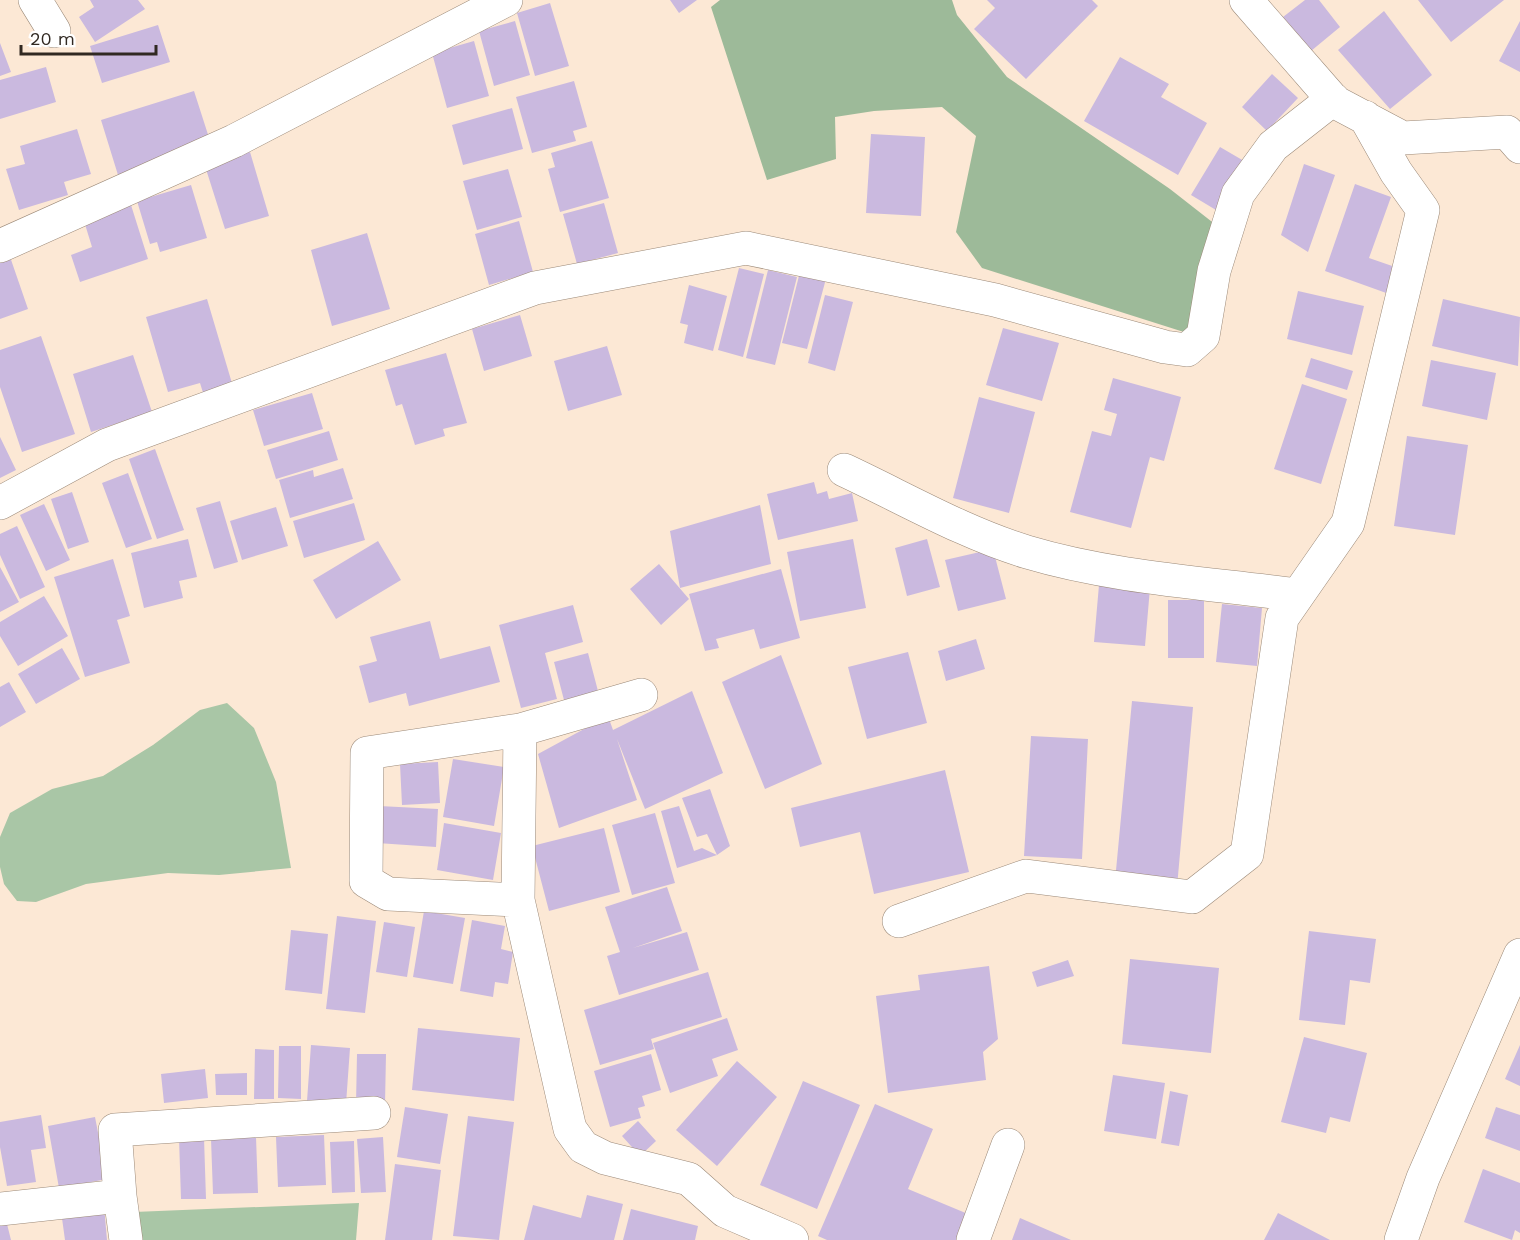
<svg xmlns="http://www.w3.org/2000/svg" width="1520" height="1240" font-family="'Work Sans',sans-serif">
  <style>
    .green { fill: #a9c6a6 }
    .forest { fill: #9dba99 }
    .building { fill: #cab9df }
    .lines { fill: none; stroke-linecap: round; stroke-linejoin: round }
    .street-casing { stroke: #9b8978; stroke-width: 34 }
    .street { stroke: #fff; stroke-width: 33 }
  </style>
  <rect width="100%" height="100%" fill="#fce8d5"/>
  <path class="green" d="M 227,703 L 254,728 L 276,782 L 291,868 L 219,875 L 168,873 L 86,884 L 36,902 L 17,901 L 4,884 L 0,867 L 0,837 L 10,813 L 52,789 L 103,776 L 153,745 L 200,710 Z
    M 359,1203 L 356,1240 L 138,1240 L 134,1212 Z"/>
  <path class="forest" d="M 720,0 L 952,0 L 957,15 L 1007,77 L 1170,189 L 1216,225 L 1187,333 L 982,268 L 956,232 L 976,136 L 942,107 L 874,111 L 835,117 L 836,159 L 767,180 L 711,7 Z"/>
  <path class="building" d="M 90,0 L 138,0 L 145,9 L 95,42 L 79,17 L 94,7 Z
    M 670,0 L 697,0 L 679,13 Z
    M 987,0 L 1092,0 L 1098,6 L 1026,79 L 974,29 L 995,8 Z
    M 1305,0 L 1319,0 L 1340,27 L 1311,51 L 1283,17 Z
    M 1418,0 L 1504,0 L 1451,42 Z
    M 550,3 L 569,66 L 535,76 L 517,13 Z
    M 1384,11 L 1432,75 L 1390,109 L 1338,50 Z
    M 515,21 L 530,75 L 494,86 L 479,31 Z
    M 1520,21 L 1520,72 L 1499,61 Z
    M 158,25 L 170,62 L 102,83 L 90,46 Z
    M 474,41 L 489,96 L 447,108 L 432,53 Z
    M 0,43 L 11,72 L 0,76 Z
    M 1120,57 L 1169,84 L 1161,97 L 1207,123 L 1178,175 L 1084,121 Z
    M 46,67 L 56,102 L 0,119 L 0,80 Z
    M 1272,74 L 1298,98 L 1267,131 L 1242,107 Z
    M 574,81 L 587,127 L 573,131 L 576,141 L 532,153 L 516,97 Z
    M 194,91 L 212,147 L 118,175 L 101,120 Z
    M 512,108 L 523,149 L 463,165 L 452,125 Z
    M 77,129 L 91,174 L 64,182 L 68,195 L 19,210 L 6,169 L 25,164 L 20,146 Z
    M 871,134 L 925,137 L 921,216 L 866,213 Z
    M 592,141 L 609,198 L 560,212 L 548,169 L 555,167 L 551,153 Z
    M 1220,147 L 1244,161 L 1216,210 L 1191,195 Z
    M 250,152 L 269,216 L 225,229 L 205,166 Z
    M 1304,164 L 1335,175 L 1308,252 L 1281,235 Z
    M 508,169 L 522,217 L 477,230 L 463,181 Z
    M 1355,184 L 1391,197 L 1369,258 L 1398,268 L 1389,294 L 1325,271 Z
    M 191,185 L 207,238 L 160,252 L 157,242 L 150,244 L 137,201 Z
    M 604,203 L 618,253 L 577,264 L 563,214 Z
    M 131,205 L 148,259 L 80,282 L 71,255 L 92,247 L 84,221 Z
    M 519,221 L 533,272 L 489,285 L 475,234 Z
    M 367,233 L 390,309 L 332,326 L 311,250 Z
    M 8,251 L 28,309 L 0,319 L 0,254 Z
    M 739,268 L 764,274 L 743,357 L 718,350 Z
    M 801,268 L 827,275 L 807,349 L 782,343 Z
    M 768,270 L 797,277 L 775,365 L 746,358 Z
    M 689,285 L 727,296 L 713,351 L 684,343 L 688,325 L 680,323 Z
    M 1298,291 L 1364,306 L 1352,355 L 1287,339 Z
    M 825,295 L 853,302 L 835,371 L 808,363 Z
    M 207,299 L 234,390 L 205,399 L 200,383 L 168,392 L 146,317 Z
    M 1443,299 L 1520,317 L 1518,366 L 1432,346 Z
    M 520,315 L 532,356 L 484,371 L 472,329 Z
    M 1003,328 L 1059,343 L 1042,401 L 986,385 Z
    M 41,336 L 75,434 L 22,452 L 0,387 L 0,350 Z
    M 607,346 L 622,395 L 568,411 L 554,361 Z
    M 446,353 L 467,423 L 443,429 L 445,436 L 415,445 L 402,404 L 396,406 L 385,370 Z
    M 133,355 L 152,412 L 91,432 L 73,374 Z
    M 1311,358 L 1353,371 L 1347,390 L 1305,377 Z
    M 1431,360 L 1496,373 L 1487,420 L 1422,406 Z
    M 1113,378 L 1181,397 L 1164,461 L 1150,457 L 1131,528 L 1070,512 L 1092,431 L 1111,436 L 1117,414 L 1104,410 Z
    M 1302,384 L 1347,399 L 1321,484 L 1274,469 Z
    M 312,393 L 323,429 L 264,446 L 253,410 Z
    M 979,397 L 1035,412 L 1009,513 L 953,498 Z
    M 329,431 L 338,460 L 276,479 L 267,450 Z
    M 1407,436 L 1468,445 L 1455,535 L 1394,526 Z
    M 0,437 L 16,470 L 0,478 Z
    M 155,449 L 184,530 L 157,539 L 129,459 Z
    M 343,468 L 353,499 L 290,518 L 279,480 L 313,470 L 314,477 Z
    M 128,473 L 152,539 L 126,548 L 102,483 Z
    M 814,482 L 817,494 L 827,491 L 829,499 L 852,493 L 858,521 L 778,540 L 767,494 Z
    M 72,492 L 89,542 L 68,549 L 51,499 Z
    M 220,501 L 238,562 L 214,569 L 196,508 Z
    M 354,503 L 365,540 L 304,558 L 293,521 Z
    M 44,504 L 70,560 L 46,571 L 20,515 Z
    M 760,505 L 771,564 L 680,588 L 670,531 Z
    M 276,507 L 288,546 L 242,560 L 230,521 Z
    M 17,526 L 45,587 L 20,599 L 0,555 L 0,534 Z
    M 188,539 L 197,577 L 179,581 L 183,598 L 144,608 L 131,553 Z
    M 853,539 L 866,608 L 800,621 L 787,552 Z
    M 927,539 L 940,587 L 907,596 L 895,548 Z
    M 378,541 L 401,580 L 336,619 L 313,580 Z
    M 993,549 L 1006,599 L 958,611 L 945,560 Z
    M 113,559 L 130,616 L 117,620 L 130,663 L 85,677 L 54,577 Z
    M 659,564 L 689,599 L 661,625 L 630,589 Z
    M 0,567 L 19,602 L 0,612 Z
    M 781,569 L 800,638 L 760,649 L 754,629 L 716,639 L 719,648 L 705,651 L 689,594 Z
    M 1099,585 L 1150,588 L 1145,646 L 1094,642 Z
    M 44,596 L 68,636 L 18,666 L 0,636 L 0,622 Z
    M 1168,600 L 1204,600 L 1204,658 L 1168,658 Z
    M 1222,604 L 1262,608 L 1257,666 L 1216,662 Z
    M 573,605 L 583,642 L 545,653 L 557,699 L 521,708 L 499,625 Z
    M 430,621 L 440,659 L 490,646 L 500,682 L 409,706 L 406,693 L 369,703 L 359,666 L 377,661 L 370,637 Z
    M 976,639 L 985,669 L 946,681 L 938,651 Z
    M 62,648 L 80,679 L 36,704 L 18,674 Z
    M 908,652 L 927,723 L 867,739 L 848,667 Z
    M 588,653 L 598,691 L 564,700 L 554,662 Z
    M 781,655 L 822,764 L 765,789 L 722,682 Z
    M 9,682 L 26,712 L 0,727 L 0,687 Z
    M 692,691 L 723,773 L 645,809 L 617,739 L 637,800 L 559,828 L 538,754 L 608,716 L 613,730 Z
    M 1132,701 L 1193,707 L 1177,887 L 1115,881 Z
    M 1031,736 L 1088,739 L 1082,859 L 1024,856 Z
    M 453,759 L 504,767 L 494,826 L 443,817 Z
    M 438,762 L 440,803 L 402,805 L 400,764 Z
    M 945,770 L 969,872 L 874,894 L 860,832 L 800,847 L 791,808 Z
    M 710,789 L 730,846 L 717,855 L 707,834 L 697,837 L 682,798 Z
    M 379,806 L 438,809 L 436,847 L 377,843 Z
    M 679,806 L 694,851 L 702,848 L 717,855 L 677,868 L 661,811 Z
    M 655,813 L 675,883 L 632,895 L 612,825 Z
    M 444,823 L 501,833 L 493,880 L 437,870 Z
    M 604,828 L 620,892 L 549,911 L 532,846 Z
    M 667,887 L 682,931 L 633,948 L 687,932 L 699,970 L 619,995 L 607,956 L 620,952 L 605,907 Z
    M 424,911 L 465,918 L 453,984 L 413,977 Z
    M 337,916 L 376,921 L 365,1013 L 326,1009 Z
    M 472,920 L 505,926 L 501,949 L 513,952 L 508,984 L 495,982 L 493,997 L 460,991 Z
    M 384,922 L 415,927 L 407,977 L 376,972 Z
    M 291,930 L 328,934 L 322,994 L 285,990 Z
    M 1309,931 L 1376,939 L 1370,983 L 1350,980 L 1345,1025 L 1299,1020 Z
    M 1130,959 L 1219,968 L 1211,1053 L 1122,1044 Z
    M 1068,960 L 1074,976 L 1037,987 L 1032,972 Z
    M 989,966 L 998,1039 L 983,1052 L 986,1080 L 888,1093 L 876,996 L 920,990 L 918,975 Z
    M 708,972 L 722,1017 L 651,1039 L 654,1049 L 600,1065 L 584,1010 Z
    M 727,1018 L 738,1050 L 712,1059 L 718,1076 L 670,1093 L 653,1043 Z
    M 418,1028 L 520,1038 L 514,1101 L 412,1090 Z
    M 1304,1037 L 1367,1053 L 1350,1122 L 1330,1117 L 1326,1133 L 1281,1122 Z
    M 311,1045 L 350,1048 L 346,1104 L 307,1101 Z
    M 1520,1045 L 1520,1086 L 1505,1079 Z
    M 279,1046 L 301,1046 L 301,1099 L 278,1098 Z
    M 255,1049 L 274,1050 L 274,1099 L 254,1099 Z
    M 357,1054 L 386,1054 L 385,1104 L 356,1104 Z
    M 651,1054 L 661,1090 L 642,1096 L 645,1106 L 638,1108 L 641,1118 L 610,1127 L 594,1071 Z
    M 737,1061 L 777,1097 L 717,1166 L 676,1130 Z
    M 205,1069 L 208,1098 L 164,1103 L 161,1074 Z
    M 247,1073 L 247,1095 L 216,1095 L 215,1074 Z
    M 1113,1075 L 1165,1083 L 1156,1139 L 1104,1131 Z
    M 803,1081 L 860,1105 L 817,1209 L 760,1185 Z
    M 1170,1091 L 1188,1095 L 1179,1146 L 1161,1143 Z
    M 875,1104 L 933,1129 L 908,1189 L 968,1214 L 957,1240 L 827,1240 L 818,1236 Z
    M 405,1107 L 448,1114 L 440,1164 L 397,1157 Z
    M 1496,1107 L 1520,1115 L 1520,1151 L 1485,1138 Z
    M 41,1115 L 46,1148 L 31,1150 L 36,1182 L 7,1186 L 0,1147 L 0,1122 Z
    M 468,1116 L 514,1122 L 499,1240 L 453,1236 Z
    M 95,1117 L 107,1179 L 59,1188 L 48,1126 Z
    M 638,1121 L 656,1141 L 640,1156 L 622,1136 Z
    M 324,1135 L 326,1185 L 278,1187 L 276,1137 Z
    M 256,1137 L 258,1193 L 213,1194 L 211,1139 Z
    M 383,1137 L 386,1192 L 361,1193 L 357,1139 Z
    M 179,1138 L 204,1138 L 206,1199 L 181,1199 Z
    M 354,1141 L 355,1192 L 332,1193 L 330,1142 Z
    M 395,1164 L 441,1170 L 432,1240 L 385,1240 Z
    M 1483,1169 L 1520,1183 L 1520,1233 L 1515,1230 L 1512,1240 L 1464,1222 Z
    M 587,1195 L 623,1204 L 614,1240 L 524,1240 L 533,1205 L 581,1218 Z
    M 104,1206 L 107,1240 L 65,1240 L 61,1211 Z
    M 631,1209 L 698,1226 L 695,1240 L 623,1240 Z
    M 1278,1213 L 1330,1240 L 1264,1240 Z
    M 5,1216 L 11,1240 L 0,1240 L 0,1218 Z
    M 1020,1218 L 1071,1240 L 1012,1240 Z"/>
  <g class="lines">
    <g class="street-casing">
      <path id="street" d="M 35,0 L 54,31
        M 1246,0 L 1335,102 L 1403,138 L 1507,132 L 1520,147
        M 0,246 L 234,141 L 506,0
        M 844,470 C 904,498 964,533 1027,552 C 1114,578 1208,583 1297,595
        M 0,503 L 107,445 L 535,288 L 746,248 L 995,300 L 1165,347 L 1187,350 L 1203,336 L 1214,271 L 1238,194 L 1273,146 L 1333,99
        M 641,695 L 520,730 L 518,900 L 570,1129 L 583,1147 L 605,1158 L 689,1179 L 725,1211 L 792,1240
        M 518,900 L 388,894 L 366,881 L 367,753 L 520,730
        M 899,921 L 1026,876 L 1192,897 L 1247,854 L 1282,618 L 1348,523 L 1423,210 L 1396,172 L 1365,117
        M 120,1196 L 126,1240
        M 0,1209 L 120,1196 L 115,1130 L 374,1113
        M 973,1240 L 1008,1145
        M 1401,1240 L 1423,1178 L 1520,955"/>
    </g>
    <use href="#street" class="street"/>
  </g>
  <path d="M21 45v9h135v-9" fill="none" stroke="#312922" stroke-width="3"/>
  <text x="30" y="45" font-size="18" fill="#312922" stroke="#ffffff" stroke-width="4.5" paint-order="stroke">20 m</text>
</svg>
